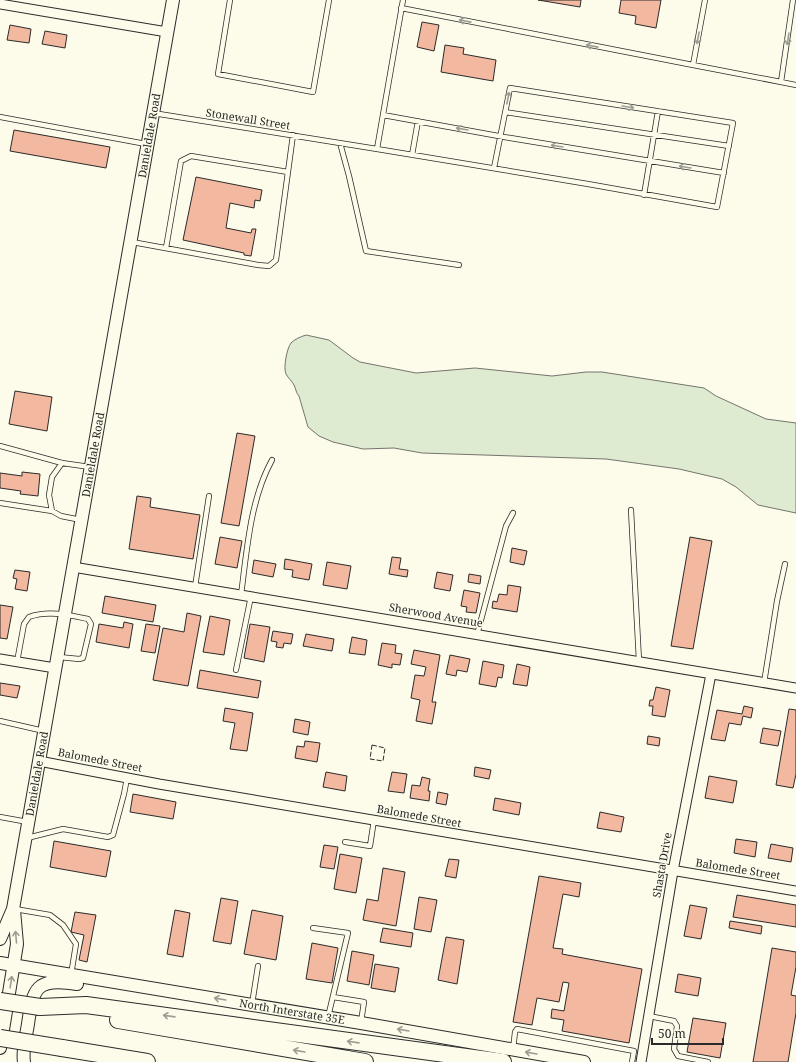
<svg xmlns="http://www.w3.org/2000/svg" width="796" height="1062" font-family="'Noto Serif',serif">
  <style>
    .green { fill: #deebd1; stroke: #74746e }
    .building { fill: #f2b8a0; stroke: #2b2b2b }
    .lines { fill: none; stroke-linecap: round; stroke-linejoin: round }
    .lane-casing { stroke: #2b2b2b; stroke-width: 6 }
    .street-casing { stroke: #2b2b2b; stroke-width: 11 }
    .secondary-casing { stroke: #2b2b2b; stroke-width: 14 }
    .highway-casing { stroke: #2b2b2b; stroke-width: 18 }
    .lane { stroke: #fdfbea; stroke-width: 4.5 }
    .street { stroke: #fdfbea; stroke-width: 9 }
    .secondary { stroke: #fdfbea; stroke-width: 12 }
    .highway { stroke: #fdfbea; stroke-width: 16 }
    .highway-bridge-casing { stroke: #2b2b2b; stroke-width: 18; stroke-linecap: butt }
    .highway-bridge { stroke: #fdfbea; stroke-width: 16 }
    .fence { stroke: #2b2b2b; stroke-width: 1; stroke-dasharray: 5 2; stroke-linecap: butt }
    .oneway { stroke: #9e9d94 }
    .labels { text-anchor: middle; stroke-width: 3; stroke-linejoin: round; paint-order: stroke }
    .street-label { font-size: 11px; fill: #2b2b2b; stroke: #fdfbea }
  </style>
  <rect width="100%" height="100%" fill="#fdfbea"/>
  <path class="green" d="M 306,335 L 329,340 L 353,358 L 360,362 L 416,373 L 475,368 L 552,376 L 586,372 L 602,372 L 704,388 L 716,396 L 766,419 L 796,423 L 796,513 L 758,505 L 736,487 L 722,479 L 679,469 L 606,459 L 422,453 L 394,448 L 363,449 L 333,442 L 319,436 L 308,427 L 299,396 C 296,393 296,389 294,385 C 292,381 288,378 286,374 C 283,368 287,348 291,343 C 295,339 300,337 306,335 Z"/>
  <path class="building" d="M 538,0 L 581,0 L 580,7 Z
    M 621,0 L 661,0 L 656,28 L 635,24 L 636,16 L 619,13 Z
    M 422,22 L 439,25 L 434,51 L 417,47 Z
    M 10,25 L 31,29 L 29,43 L 7,40 Z
    M 45,31 L 67,35 L 65,48 L 42,44 Z
    M 445,45 L 464,48 L 463,54 L 496,60 L 493,81 L 441,72 Z
    M 14,130 L 110,147 L 106,168 L 10,151 Z
    M 196,177 L 262,190 L 260,201 L 255,200 L 254,208 L 230,203 L 226,228 L 251,233 L 252,229 L 256,229 L 251,256 L 244,255 L 244,253 L 183,240 Z
    M 15,391 L 52,397 L 47,431 L 9,424 Z
    M 237,433 L 255,436 L 239,526 L 221,523 Z
    M 22,472 L 40,474 L 38,496 L 20,494 L 21,491 L 0,488 L 0,473 L 22,476 Z
    M 137,496 L 151,498 L 150,507 L 200,515 L 193,559 L 129,549 Z
    M 220,537 L 242,541 L 237,568 L 215,564 Z
    M 690,537 L 712,541 L 693,649 L 671,646 Z
    M 512,548 L 527,551 L 524,565 L 510,562 Z
    M 392,557 L 401,558 L 399,569 L 408,570 L 407,577 L 389,574 Z
    M 285,559 L 312,564 L 309,580 L 292,577 L 293,570 L 284,569 Z
    M 254,560 L 276,564 L 273,577 L 252,573 Z
    M 327,562 L 351,566 L 347,589 L 323,585 Z
    M 15,570 L 30,572 L 27,591 L 15,589 L 17,579 L 13,578 Z
    M 437,572 L 453,575 L 450,591 L 434,588 Z
    M 469,574 L 481,576 L 480,584 L 468,582 Z
    M 508,585 L 521,587 L 517,612 L 492,608 L 493,601 L 497,602 L 499,594 L 507,595 Z
    M 464,590 L 480,593 L 476,613 L 466,612 L 467,607 L 461,606 Z
    M 105,596 L 156,605 L 153,622 L 102,613 Z
    M 0,605 L 13,607 L 7,639 L 0,638 Z
    M 187,613 L 201,616 L 188,686 L 153,680 L 163,628 L 184,632 Z
    M 210,616 L 230,620 L 224,655 L 203,652 Z
    M 124,622 L 133,624 L 129,648 L 96,642 L 99,624 L 123,628 Z
    M 146,624 L 160,626 L 155,653 L 141,651 Z
    M 250,624 L 270,627 L 264,662 L 244,658 Z
    M 273,631 L 293,634 L 291,644 L 284,643 L 283,648 L 276,647 L 277,642 L 271,641 Z
    M 306,634 L 334,639 L 332,651 L 303,646 Z
    M 352,637 L 367,640 L 365,655 L 349,653 Z
    M 382,643 L 396,645 L 395,653 L 402,654 L 400,665 L 392,664 L 392,668 L 378,665 Z
    M 414,650 L 440,655 L 432,702 L 436,702 L 432,724 L 416,721 L 420,700 L 411,698 L 415,675 L 424,676 L 426,667 L 411,664 Z
    M 450,655 L 470,659 L 467,672 L 457,670 L 456,676 L 446,674 Z
    M 483,661 L 504,665 L 502,678 L 498,677 L 496,687 L 479,684 Z
    M 517,664 L 530,667 L 527,686 L 513,684 Z
    M 200,670 L 261,681 L 258,698 L 197,688 Z
    M 0,683 L 20,686 L 17,698 L 0,695 Z
    M 656,687 L 670,690 L 665,717 L 652,715 L 653,706 L 649,706 L 650,700 L 653,700 Z
    M 744,706 L 753,708 L 751,718 L 743,716 L 741,725 L 729,723 L 725,741 L 711,739 L 717,710 L 742,714 Z
    M 225,708 L 253,713 L 247,751 L 230,749 L 235,723 L 223,721 Z
    M 789,709 L 796,710 L 796,774 L 793,788 L 776,785 Z
    M 295,719 L 310,722 L 308,735 L 293,732 Z
    M 763,728 L 781,731 L 778,746 L 760,743 Z
    M 648,736 L 660,738 L 659,746 L 647,744 Z
    M 305,741 L 320,743 L 317,762 L 295,758 L 297,746 L 304,747 Z
    M 475,767 L 491,770 L 489,779 L 474,776 Z
    M 326,772 L 347,776 L 345,791 L 323,787 Z
    M 392,772 L 407,774 L 404,793 L 388,791 Z
    M 709,776 L 737,781 L 733,803 L 705,798 Z
    M 422,777 L 430,779 L 428,791 L 430,791 L 429,801 L 410,798 L 412,785 L 420,786 Z
    M 438,792 L 448,794 L 446,805 L 436,803 Z
    M 133,794 L 176,802 L 173,819 L 130,812 Z
    M 495,798 L 521,803 L 519,815 L 493,810 Z
    M 600,812 L 624,817 L 621,832 L 597,828 Z
    M 736,839 L 757,842 L 755,857 L 734,853 Z
    M 54,841 L 111,851 L 106,877 L 50,867 Z
    M 771,844 L 793,848 L 791,862 L 768,858 Z
    M 324,845 L 338,847 L 334,869 L 320,867 Z
    M 340,854 L 362,858 L 356,893 L 334,889 Z
    M 449,859 L 459,860 L 456,878 L 445,876 Z
    M 383,868 L 405,872 L 396,926 L 363,920 L 367,899 L 378,901 Z
    M 539,876 L 581,883 L 579,897 L 563,894 L 553,948 L 563,949 L 562,954 L 642,969 L 629,1043 L 562,1031 L 564,1020 L 551,1018 L 552,1009 L 564,1011 L 569,983 L 563,982 L 559,1002 L 537,998 L 532,1025 L 513,1022 Z
    M 737,895 L 796,905 L 796,927 L 733,917 Z
    M 419,897 L 437,900 L 431,932 L 414,929 Z
    M 221,898 L 238,901 L 231,944 L 213,941 Z
    M 690,905 L 707,908 L 701,939 L 684,936 Z
    M 175,910 L 190,913 L 183,957 L 167,954 Z
    M 252,910 L 283,916 L 276,960 L 244,954 Z
    M 75,912 L 96,915 L 87,962 L 79,960 L 84,935 L 71,932 Z
    M 730,921 L 762,926 L 761,934 L 729,928 Z
    M 383,928 L 413,933 L 411,947 L 380,942 Z
    M 446,937 L 464,940 L 457,984 L 438,980 Z
    M 312,943 L 338,948 L 332,983 L 306,979 Z
    M 772,948 L 796,952 L 796,967 L 791,995 L 796,996 L 796,1013 L 788,1062 L 753,1062 Z
    M 352,951 L 374,955 L 369,985 L 347,981 Z
    M 375,964 L 399,968 L 395,992 L 371,988 Z
    M 678,974 L 701,978 L 698,996 L 675,992 Z
    M 693,1018 L 726,1023 L 720,1058 L 687,1052 Z"/>
  <g class="lines">
    <g class="lane-casing">
      <path id="lane" d="M 230,0 L 218,74 L 313,92 L 329,0
        M 402,6 L 401,8 L 693,65 L 705,0
        M 693,65 L 781,82 L 793,0
        M 781,82 L 796,85
        M 505,112 L 729,146
        M 153,113 L 377,149 L 403,0
        M 383,115 L 504,137 L 724,173
        M 0,117 L 146,144
        M 340,143 L 349,176 L 366,251 L 459,265
        M 377,149 L 588,184 L 717,207 L 733,123 L 510,88 L 494,168
        M 412,155 L 418,121
        M 644,195 L 658,111
        M 132,242 L 258,265 L 269,266 L 276,260 L 293,135
        M 166,248 L 181,161 L 191,156 L 288,172
        M 0,446 L 62,463 L 90,467
        M 62,463 L 52,477 L 49,495 L 52,511 L 61,516 L 81,520
        M 0,503 L 52,511
        M 631,510 L 639,661
        M 195,587 L 209,496
        M 241,595 C 247,550 250,500 272,460
        M 477,635 L 506,526 L 513,513
        M 17,662 L 24,624 L 29,617 C 48,610 69,615 88,619 L 91,624 L 83,658 L 79,659 L 59,657
        M 236,670 L 251,596
        M 764,683 L 777,601 L 785,564
        M 0,721 L 44,731
        M 0,817 L 28,822
        M 27,838 L 63,829 L 108,837 L 113,835 L 124,794 L 127,778
        M 345,842 L 370,846 L 374,820
        M 15,909 L 50,915 L 63,925 L 76,944 L 71,975
        M 313,928 L 348,933 L 328,1017
        M 333,997 L 364,1002 L 361,1022
        M 252,1004 L 258,966
        M 649,1016 L 674,1021 L 677,1026 L 674,1049 L 678,1056 L 708,1062
        M 513,1050 L 515,1032 L 517,1029 L 634,1051 L 632,1062"/>
    </g>
    <g class="street-casing">
      <path id="street" d="M 0,4 L 167,32
        M 73,567 L 796,688
        M 0,659 L 55,668
        M 39,761 L 159,784 L 796,891
        M 641,1062 L 673,871 L 711,674"/>
    </g>
    <g class="secondary-casing">
      <g id="secondary">
        <path id="s1" d="M 0,939 L 13,909 L 173,0"/>
        <path id="s2" d="M 0,963 L 361,1023 L 584,1062"/>
        <path d="M 0,1048 L 17,944 L 14,910"/>
        <path d="M 24,1062 C 22,1050 26,1037 28,1024 C 33,988 36,977 77,984"/>
      </g>
    </g>
    <g class="highway-casing">
      <path id="highway" d="M 40,1007 L 86,1005 L 503,1062
        M 118,1020 L 365,1062
        M 62,1048 L 147,1062"/>
    </g>
    <use href="#lane" class="lane"/>
    <use href="#street" class="street"/>
    <use href="#secondary" class="secondary"/>
    <use href="#highway" class="highway"/>
    <g class="highway-bridge-casing">
      <path id="highway-bridge" d="M 0,1001 L 40,1007
        M 0,1038 L 62,1048"/>
    </g>
    <use href="#highway-bridge" class="highway-bridge"/>
    <path class="fence" d="M 372,745 L 385,748 L 383,761 L 370,759 Z"/>
  </g>
  <defs><path id="oneway-shaft" d="M-6 0H5M1.5-3L5.5 0L1.5 3" fill="none" stroke-width="1.6" stroke-linecap="round" stroke-linejoin="round"/></defs>
  <g class="oneway">
    <use href="#oneway-shaft" transform="translate(465 21) rotate(-169)"/>
    <use href="#oneway-shaft" transform="translate(698 38) rotate(101)"/>
    <use href="#oneway-shaft" transform="translate(788 39) rotate(99)"/>
    <use href="#oneway-shaft" transform="translate(592 46) rotate(-169)"/>
    <use href="#oneway-shaft" transform="translate(508 98) rotate(-79)"/>
    <use href="#oneway-shaft" transform="translate(628 107) rotate(9)"/>
    <use href="#oneway-shaft" transform="translate(462 129) rotate(-170)"/>
    <use href="#oneway-shaft" transform="translate(557 146) rotate(-171)"/>
    <use href="#oneway-shaft" transform="translate(685 167) rotate(-171)"/>
    <use href="#oneway-shaft" transform="translate(16 937) rotate(-95)"/>
    <use href="#oneway-shaft" transform="translate(11 982) rotate(-81)"/>
    <use href="#oneway-shaft" transform="translate(220 999) rotate(-170)"/>
    <use href="#oneway-shaft" transform="translate(169 1016) rotate(-172)"/>
    <use href="#oneway-shaft" transform="translate(403 1030) rotate(-170)"/>
    <use href="#oneway-shaft" transform="translate(353 1042) rotate(-172)"/>
    <use href="#oneway-shaft" transform="translate(299 1051) rotate(-170)"/>
    <use href="#oneway-shaft" transform="translate(531 1053) rotate(-170)"/>
  </g>
  <g class="labels">
    <g class="street-label">
      <text transform="translate(248 119) rotate(9)" y="4">Stonewall Street</text>
      <text dy="4" stroke="none"><textPath href="#s1" startOffset="818">Danieldale Road</textPath></text>
      <text dy="4" stroke="none"><textPath href="#s1" startOffset="494">Danieldale Road</textPath></text>
      <text transform="translate(436 615) rotate(10)" y="4">Sherwood Avenue</text>
      <text transform="translate(100 760) rotate(11)" y="4">Balomede Street</text>
      <text dy="4" stroke="none"><textPath href="#s1" startOffset="170">Danieldale Road</textPath></text>
      <text transform="translate(419 816) rotate(10)" y="4">Balomede Street</text>
      <text transform="translate(662 865) rotate(-80)" y="4">Shasta Drive</text>
      <text transform="translate(738 869) rotate(9)" y="4">Balomede Street</text>
      <text dy="4" stroke="none"><textPath href="#s2" startOffset="296">North Interstate 35E</textPath></text>
    </g>
  </g>
  <path d="M652 1038v6h71v-6" fill="none" stroke="#2b2b2b" stroke-width="2"/>
  <text x="658" y="1038" font-size="12" fill="#2b2b2b" stroke="#fdfbea" stroke-width="3" paint-order="stroke">50 m</text>
</svg>
